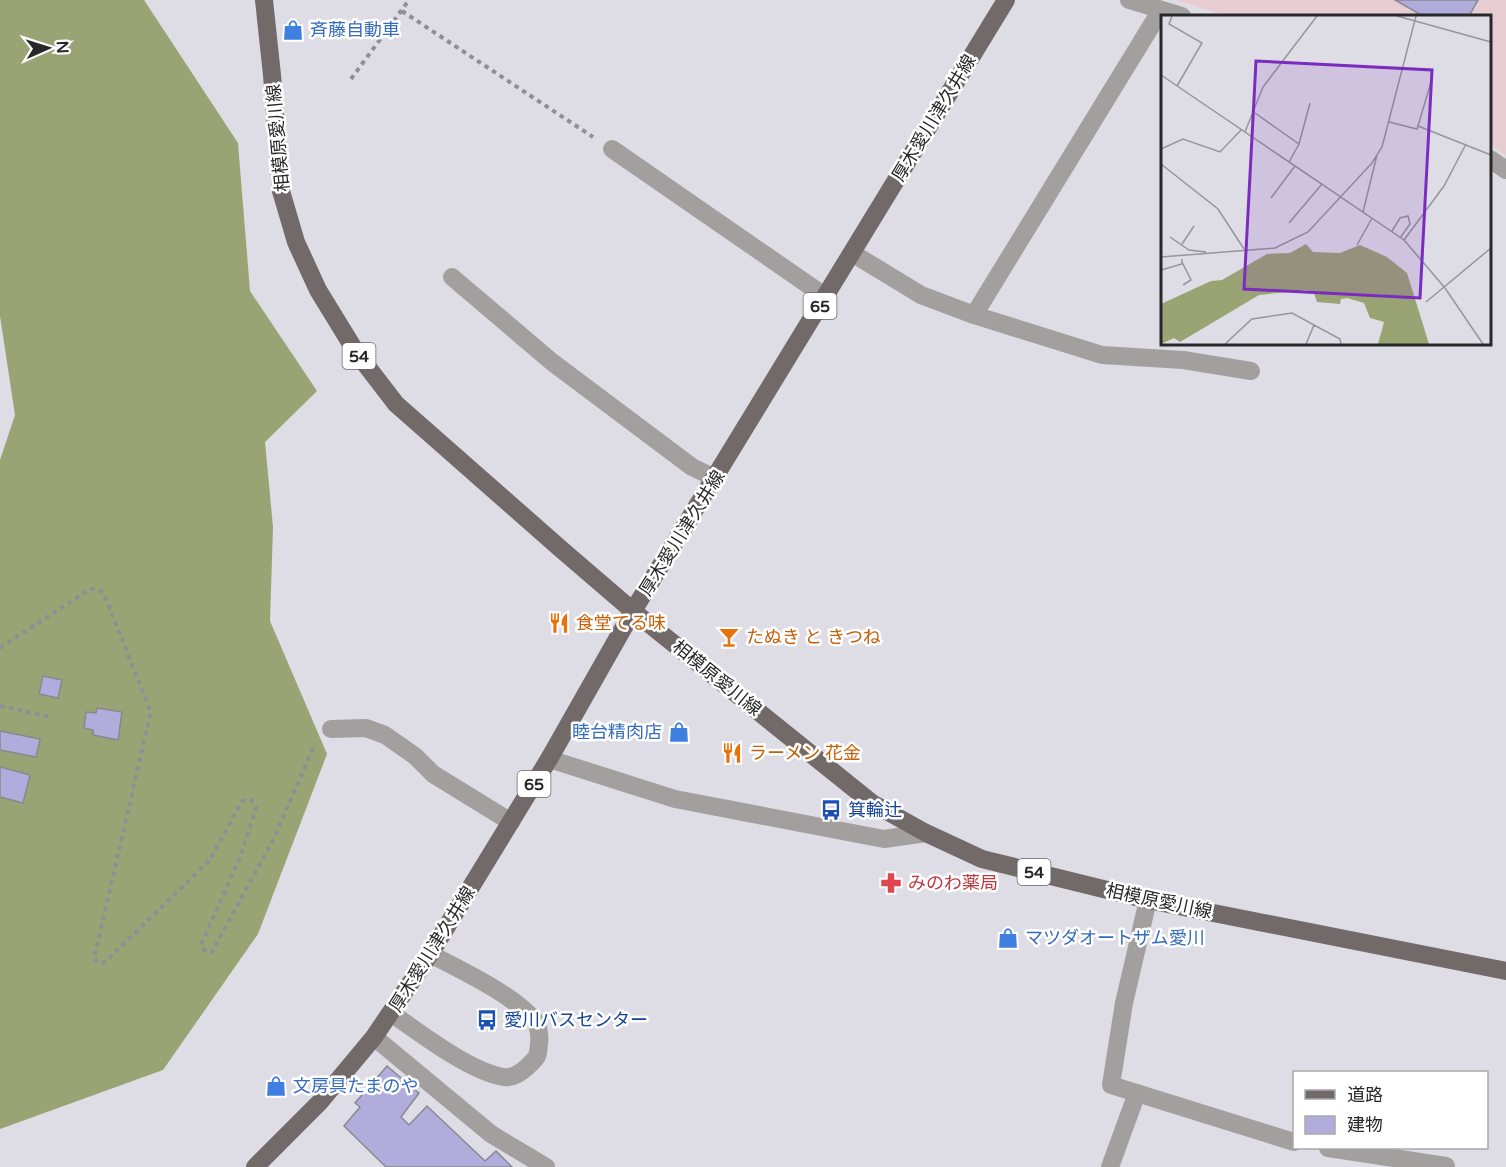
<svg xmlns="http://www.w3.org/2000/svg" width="1506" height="1167" font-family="'Varela Round','Noto Sans JP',sans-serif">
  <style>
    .education { fill: #e7cdd2 }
    .forest { fill: #9aa373 }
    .building { fill: #b0addc; stroke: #88888f; stroke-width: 1.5 }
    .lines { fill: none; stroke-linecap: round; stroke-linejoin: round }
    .path { stroke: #8f8e94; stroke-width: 4; stroke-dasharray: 4.5 4.5; stroke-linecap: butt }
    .minor { stroke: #a29f9e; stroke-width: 18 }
    .major { stroke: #716a69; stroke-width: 18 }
    .labels { text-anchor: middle; stroke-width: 5; stroke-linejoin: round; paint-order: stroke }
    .shield { fill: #fff; stroke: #68686b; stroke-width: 1.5 }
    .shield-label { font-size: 16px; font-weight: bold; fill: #28282b }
    .shop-label { font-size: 18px; fill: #366cbe; stroke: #fff; text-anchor: start }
    .street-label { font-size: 18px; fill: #28282b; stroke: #fff }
    .food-label { font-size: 18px; fill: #c56008; stroke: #fff; text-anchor: start }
    .transit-label { font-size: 18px; fill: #164399; stroke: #fff; text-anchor: start }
    .health-label { font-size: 18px; fill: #be3a42; stroke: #fff; text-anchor: start }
    .inset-road { fill: none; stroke: #95959b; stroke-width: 1.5 }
    .view { fill: #7b2cbf; fill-opacity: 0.15; stroke: #7b2cbf; stroke-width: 3 }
    .inset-edge { fill: none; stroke: #28282b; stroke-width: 3 }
  </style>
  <rect width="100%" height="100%" fill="#dedde5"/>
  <path class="education" d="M 1176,0 L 1506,0 L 1506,155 L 1490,144 L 1490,16 L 1228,16 Z"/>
  <path class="forest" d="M 0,0 L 144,0 L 238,143 L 250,291 L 317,391 L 265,442 L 273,527 L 270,621 L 327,754 L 258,934 L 163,1070 L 0,1129 L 0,460 L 15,415 L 0,316 Z"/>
  <path class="building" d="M 1395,0 L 1478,0 L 1469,16 L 1423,16 Z
    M 43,676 L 62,680 L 58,698 L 39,694 Z
    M 97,708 L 122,712 L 118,740 L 93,735 L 93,730 L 84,728 L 86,712 L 96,713 Z
    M 0,731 L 40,739 L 36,757 L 0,750 Z
    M 0,767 L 30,775 L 23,803 L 0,797 Z
    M 387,1066 L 419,1093 L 401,1117 L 409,1125 L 427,1106 L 485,1161 L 496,1151 L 512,1167 L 386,1167 L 344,1126 L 360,1107 L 355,1103 Z"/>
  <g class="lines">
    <path class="path" d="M 402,11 L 593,137
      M 351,79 L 409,0
      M 0,648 L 90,589 L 98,589 L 104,594 L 150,710 L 150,715 L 94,959 L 101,964 L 106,961 L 209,861 L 242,801 L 251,800 L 256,808 L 241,855 L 201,945 L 206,952 L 212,952 L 274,838 L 315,744
      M 0,706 L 51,717"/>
    <path class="minor" d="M 1129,0 L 1182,16
      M 1161,10 L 974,315 L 1102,355 L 1183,360 L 1251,371
      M 612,149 L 826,297
      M 1490,159 L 1506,170
      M 852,253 L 921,295 L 974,315
      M 452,277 L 552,362 L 692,467 L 715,478
      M 331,729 L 366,728 L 385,735 L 415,756 L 433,774 L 511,822
      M 549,759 L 675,799 L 884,839 L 926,833
      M 1148,900 L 1124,1003 L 1111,1085 L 1294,1142
      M 391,1013 C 420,1033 469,1071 503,1077 C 515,1079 526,1069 534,1060 C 539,1056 538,1050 539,1044 C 540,1037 539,1027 535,1021 C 514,995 461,970 430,954
      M 374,1037 L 491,1134 L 546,1167
      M 1328,1148 L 1446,1166
      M 1110,1167 L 1137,1093"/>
    <path class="major" d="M 264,0 L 272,75 L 281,191 L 296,242 L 318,290 L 356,352 L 396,404 L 562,550 L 633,611 L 872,803 L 926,833 L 982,859 L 1148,900 L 1506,971
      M 255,1167 L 319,1103 L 374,1037 L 430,954 L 549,759 L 633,611 L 1006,0"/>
  </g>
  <defs>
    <g id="shop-bare" transform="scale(1.62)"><path d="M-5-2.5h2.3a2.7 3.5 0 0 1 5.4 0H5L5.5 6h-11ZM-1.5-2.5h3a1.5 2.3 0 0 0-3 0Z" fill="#3f7fe0" stroke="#fff" stroke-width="2.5" paint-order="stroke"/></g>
    <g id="restaurant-bare" transform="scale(1.62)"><path d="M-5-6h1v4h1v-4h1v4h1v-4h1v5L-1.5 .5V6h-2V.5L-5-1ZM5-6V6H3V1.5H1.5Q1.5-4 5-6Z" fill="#e8710a" stroke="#fff" stroke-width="2.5" paint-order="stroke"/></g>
    <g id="bar-bare" transform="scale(1.62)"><path d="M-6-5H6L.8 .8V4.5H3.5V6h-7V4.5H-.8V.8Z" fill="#e8710a" stroke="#fff" stroke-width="2.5" paint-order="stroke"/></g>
    <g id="bus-bare" transform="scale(1.62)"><path d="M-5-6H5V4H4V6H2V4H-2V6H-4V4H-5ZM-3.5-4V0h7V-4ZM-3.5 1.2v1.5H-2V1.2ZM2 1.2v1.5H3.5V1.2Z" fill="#1a4fb4" stroke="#fff" stroke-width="2.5" paint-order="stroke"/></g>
    <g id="pharmacy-bare" transform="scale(1.62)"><path d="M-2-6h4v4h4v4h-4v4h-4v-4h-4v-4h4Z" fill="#e0444e" stroke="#fff" stroke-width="2.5" paint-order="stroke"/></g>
  </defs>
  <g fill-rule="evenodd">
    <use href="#shop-bare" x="293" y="30"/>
    <use href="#restaurant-bare" x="559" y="623"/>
    <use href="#bar-bare" x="729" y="637"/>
    <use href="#shop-bare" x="679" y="732"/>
    <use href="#restaurant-bare" x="732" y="753"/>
    <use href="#bus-bare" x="831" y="810"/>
    <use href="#pharmacy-bare" x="891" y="883"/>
    <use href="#shop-bare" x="1008" y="938"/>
    <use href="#bus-bare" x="487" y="1020"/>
    <use href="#shop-bare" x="276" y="1086"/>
  </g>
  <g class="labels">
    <g class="shield">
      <rect x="803.5" y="293" width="33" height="26" rx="4.5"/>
      <rect x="342.5" y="343" width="33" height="26" rx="4.5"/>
      <rect x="517.5" y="771" width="33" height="26" rx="4.5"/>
      <rect x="1017.5" y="859" width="33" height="26" rx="4.5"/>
    </g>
    <g class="shield-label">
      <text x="820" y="312">65</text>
      <text x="359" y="362">54</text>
      <text x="534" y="790">65</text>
      <text x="1034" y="878">54</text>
    </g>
    <g class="shop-label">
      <text x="310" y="36">斉藤自動車</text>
      <text x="662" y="738" text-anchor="end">睦台精肉店</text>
      <text x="1025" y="944">マツダオートザム愛川</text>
      <text x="293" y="1092">文房具たまのや</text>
    </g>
    <g class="street-label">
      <text transform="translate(934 118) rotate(-59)" y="6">厚木愛川津久井線</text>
      <text transform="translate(278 138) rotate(-95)" y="6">相模原愛川線</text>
      <text transform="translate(682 533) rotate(-58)" y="6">厚木愛川津久井線</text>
      <text transform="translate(717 678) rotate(39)" y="6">相模原愛川線</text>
      <text transform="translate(1159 901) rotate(12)" y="6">相模原愛川線</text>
      <text transform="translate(432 949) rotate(-58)" y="6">厚木愛川津久井線</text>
    </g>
    <g class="food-label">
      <text x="576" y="629">食堂てる味</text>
      <text x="746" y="643">たぬき と きつね</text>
      <text x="749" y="759">ラーメン 花金</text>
    </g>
    <g class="transit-label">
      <text x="848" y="816">箕輪辻</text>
      <text x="504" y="1026">愛川バスセンター</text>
    </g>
    <g class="health-label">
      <text x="908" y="889">みのわ薬局</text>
    </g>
  </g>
  <g transform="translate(1161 15)">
    <rect width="330" height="330" fill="#dedde5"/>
    <path d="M 145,229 L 152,237 L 179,238 L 199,230 L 226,242 L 246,258 L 268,329 L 217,329 L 223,307 L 209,303 L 203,288 L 186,283 L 180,284 L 179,289 L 156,287 L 153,278 L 146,275 L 98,280 L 19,327 L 13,323 L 0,329 L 0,289 L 50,266 L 61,265 L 106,239 L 129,238 Z" fill="#9aa373"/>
    <path class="inset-road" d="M 11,1 L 8,9 L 41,28 L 16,71M 236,1 L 330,27M 0,60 L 243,225 L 284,273 L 322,329M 94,98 L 138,129 L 149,88M 228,107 L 256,114 L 271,64M 257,111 L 330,140M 84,117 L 102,72 L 156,1M 0,134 L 22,124 L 59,137 L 80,115M 128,147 L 138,129M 0,149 L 57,194 L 83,234M 110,183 L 134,151M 202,197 L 216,140M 128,208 L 161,169M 231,216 L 239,203 L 247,201 L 249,209 L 239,223M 9,222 L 28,235 L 45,237M 243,225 L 283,171 L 305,129M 21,229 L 33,211M 196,230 L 211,203M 0,242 L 114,233 L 147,217 L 211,148 L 221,132 L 255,1M 21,247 L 30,265 L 22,270M 0,255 L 21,249 L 21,244M 265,287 L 330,233M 64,329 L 91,304 L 131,298 L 179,324 L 180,329M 145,329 L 153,310"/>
    <path class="view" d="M 95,46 L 271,55 L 259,283 L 83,274 Z"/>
    <rect width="330" height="330" class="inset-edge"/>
  </g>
  <rect x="1293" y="1071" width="195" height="78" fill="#ffffff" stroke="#a9a9aa" stroke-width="1.5"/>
  <rect x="1305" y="1090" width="30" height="9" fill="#716a69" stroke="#a9a9aa" stroke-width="1.5"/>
  <text x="1347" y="1101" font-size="18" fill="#28282b">道路</text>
  <rect x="1305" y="1116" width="30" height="18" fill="#b0addc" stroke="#a9a9aa" stroke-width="1.5"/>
  <text x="1347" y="1131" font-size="18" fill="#28282b">建物</text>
  <g transform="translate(48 48) rotate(87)" stroke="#ffffff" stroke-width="4.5" paint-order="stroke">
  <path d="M0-4.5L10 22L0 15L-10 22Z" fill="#28282b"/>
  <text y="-9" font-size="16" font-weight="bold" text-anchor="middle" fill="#28282b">N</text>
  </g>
</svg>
